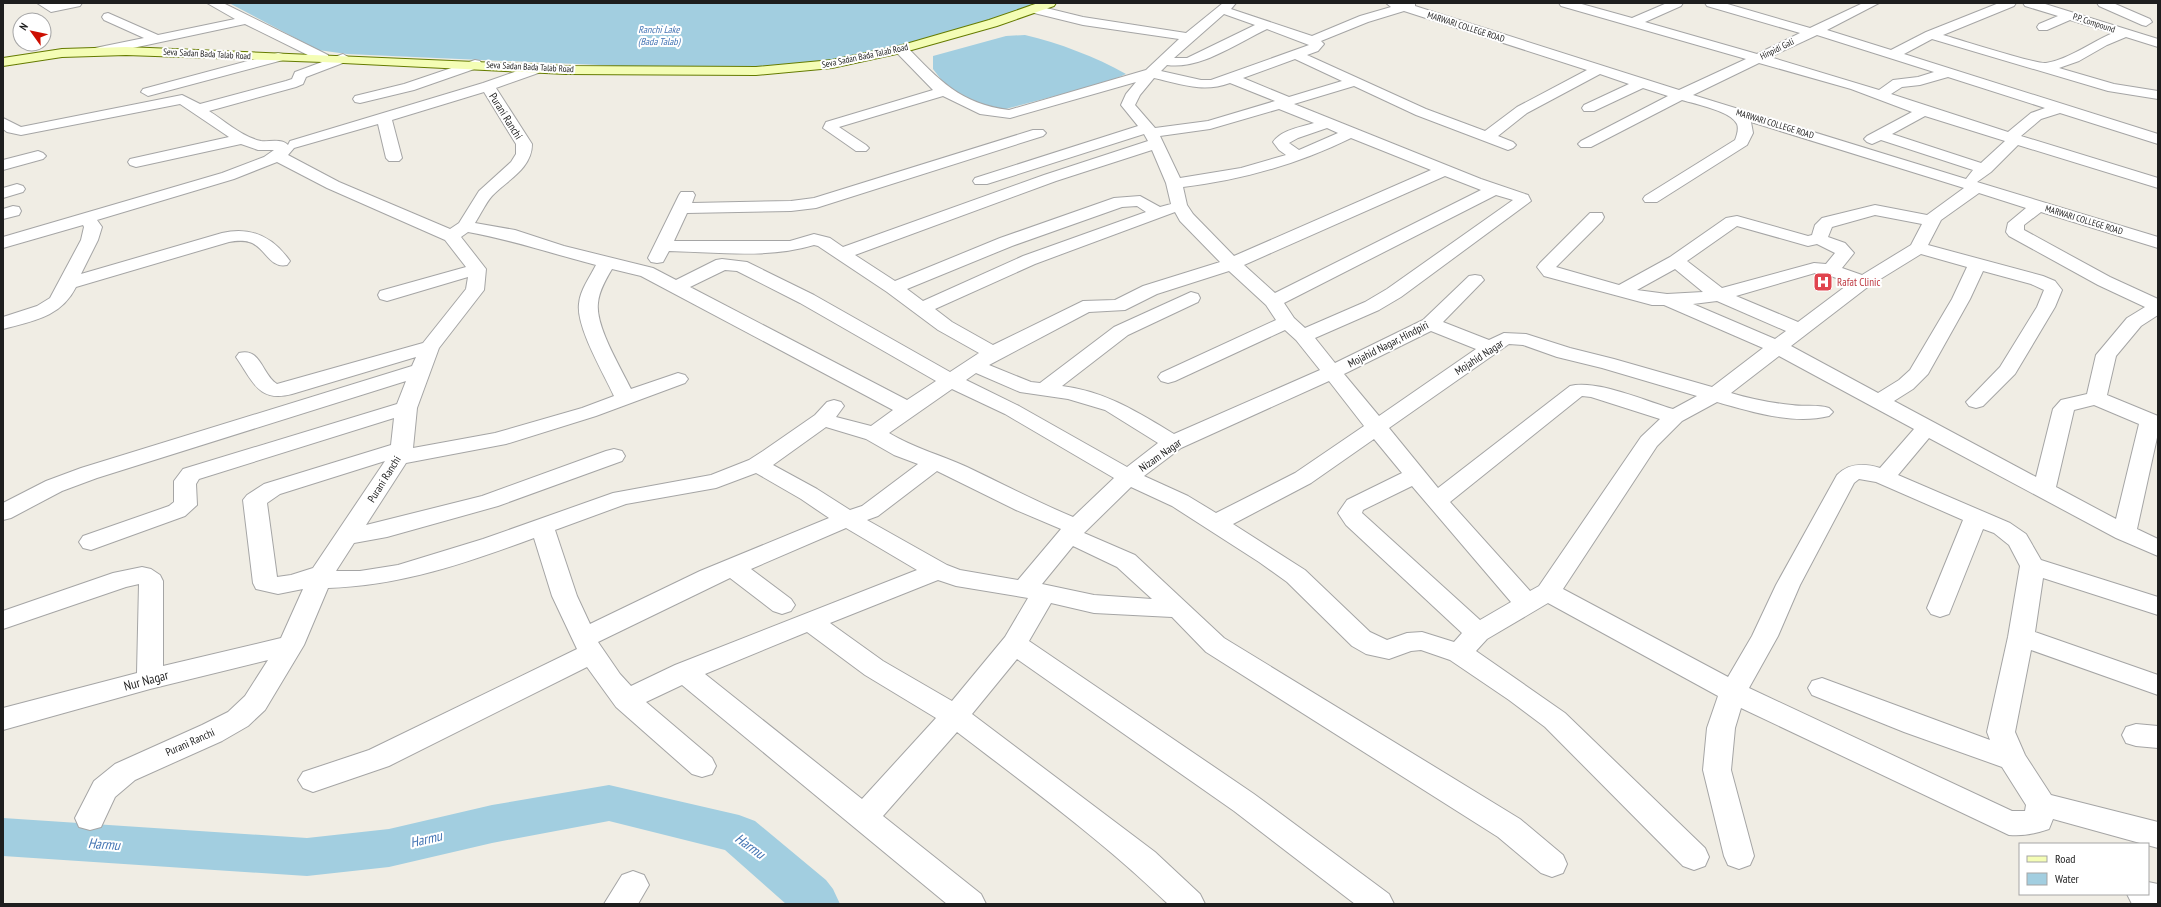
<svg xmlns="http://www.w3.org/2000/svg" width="2161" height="907" font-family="'PT Sans Narrow',sans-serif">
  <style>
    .water { fill: #a2cee0 }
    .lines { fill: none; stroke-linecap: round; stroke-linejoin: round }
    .river { fill: #a2cee0; fill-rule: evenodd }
    .street-casing { stroke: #a5a5a5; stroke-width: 2 }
    .secondary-casing { stroke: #657b00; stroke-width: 2 }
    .street { fill: #fff; fill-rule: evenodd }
    .secondary { fill: #f4fdb5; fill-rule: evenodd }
    .labels { text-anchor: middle; stroke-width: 4; stroke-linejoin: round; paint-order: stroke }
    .far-street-label { font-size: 9px; fill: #1e1e1e; stroke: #fff }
    .far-water-label { font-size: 10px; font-style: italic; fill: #4575b4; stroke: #fff }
    .street-label { font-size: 11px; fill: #1e1e1e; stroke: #fff }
    .health-label { font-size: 11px; fill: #be3a42; stroke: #fff; text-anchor: start }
    .near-street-label { font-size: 13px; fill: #1e1e1e; stroke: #fff }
    .near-water-label { font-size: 14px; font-style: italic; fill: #4575b4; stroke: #fff }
  </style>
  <rect width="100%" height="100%" fill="#f0ede4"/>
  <path class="water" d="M 229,3 L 1038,3 L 1006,16 L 900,45 L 840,59 L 761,66 L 667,68 L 347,54 L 318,50 Z
    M 1025,35 C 1059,43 1096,57 1126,74 L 1108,82 L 1002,110 L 964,98 L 943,82 L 933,69 L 933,56 L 1006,36 Z"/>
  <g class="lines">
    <path class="river" d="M 609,785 L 739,815 L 755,821 L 826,880 L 833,889 L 840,904 L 786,904 L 725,850 L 609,821 L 492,843 L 389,867 L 307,876 L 3,856 L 3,818 L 307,838 L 389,829 L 492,805 Z"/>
    <g class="street-casing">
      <path id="street" d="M 37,3 L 82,3 L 80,6 L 51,12 Z
        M 207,3 L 223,3 L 328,55 L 329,59 L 343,54 L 350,58 L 348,61 L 306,77 L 303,84 L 296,87 L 209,111 C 225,121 242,137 261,141 C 269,142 281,138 288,145 L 290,141 L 483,83 L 534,65 L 544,65 L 546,68 L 544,71 L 496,88 L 532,144 C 532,169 507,180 492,196 C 485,204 481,214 475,223 L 515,230 L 564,246 L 653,268 L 676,280 L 716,260 L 722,259 L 747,262 L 814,295 L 950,372 L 979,353 L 938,330 L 887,292 L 818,246 L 814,245 C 768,259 716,252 669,251 L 663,262 L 657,263 L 651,262 L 648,258 L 679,195 L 681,192 L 693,192 L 695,195 L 692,203 L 791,201 L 814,198 L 1033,130 L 1043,130 L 1046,133 L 1043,136 L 816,208 L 791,211 L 687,213 L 674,241 L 790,241 L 814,234 L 830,238 L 843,247 L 1044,175 L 1148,141 L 1144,134 L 987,184 L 975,184 L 973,181 L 975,178 L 1138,126 L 1121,105 L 1126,94 L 1136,82 L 1010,118 L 980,114 L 943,96 L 839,127 L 866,145 L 869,148 L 866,151 L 856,151 L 823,128 L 826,122 L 933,90 L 896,52 L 894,49 L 896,46 L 906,46 C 939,80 960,104 1009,110 L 1146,70 L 1179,39 L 1083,25 L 1030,12 L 1028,9 L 1030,6 L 1034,5 L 1083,17 L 1186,33 L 1223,3 L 1236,3 L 1231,9 L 1312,36 L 1360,16 L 1391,7 L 1386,3 L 1415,3 L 1415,6 L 1679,90 L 1746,59 L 1561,6 L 1559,3 L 1578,3 L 1632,18 L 1667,3 L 1683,3 L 1681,6 L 1645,22 L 1757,54 L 1800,33 L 1707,6 L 1705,3 L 1724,3 L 1810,28 L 1863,3 L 1879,3 L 1827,30 L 1891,50 L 1926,32 L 1999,3 L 2016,3 L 2014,6 L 1943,35 C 1958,39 2038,65 2046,63 C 2070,59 2091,42 2113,33 L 2070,20 L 2047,30 L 2039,30 L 2037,27 L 2039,24 L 2058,16 L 2025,6 L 2023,3 L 2042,3 L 2158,39 L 2158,47 L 2126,37 L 2107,45 L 2079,61 L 2059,68 L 2114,84 L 2158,91 L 2158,99 L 2108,91 L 1932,39 L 1904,54 L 2158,134 L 2158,144 L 2060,113 L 2041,119 L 2021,136 L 2158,178 L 2158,188 L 2018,145 L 1991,172 L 1977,182 L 2158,237 L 2158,248 L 2041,212 L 2024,225 L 2024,230 L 2110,277 L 2158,299 L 2158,315 L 2141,326 L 2116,356 L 2107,395 L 2158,416 L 2158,433 L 2137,529 L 2158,539 L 2158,556 L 2116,538 L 1929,438 L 1898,475 L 2010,523 L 2026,534 L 2041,560 L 2158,597 L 2158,615 L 2043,578 L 2035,632 L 2158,675 L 2158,695 L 2031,650 L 2015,732 L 2025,755 L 2051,795 L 2158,822 L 2158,848 L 2053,819 L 2049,829 C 2034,834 2024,836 2009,835 L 1741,708 L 1735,728 L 1731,770 L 1754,856 L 1750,865 L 1739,869 L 1728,865 L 1724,856 L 1703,770 L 1707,728 L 1718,696 L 1548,603 L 1487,639 L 1476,651 L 1565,713 L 1705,848 L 1709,857 L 1705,866 L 1694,870 L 1683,866 L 1545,727 L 1509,700 L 1450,660 L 1421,650 L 1411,651 L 1389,659 L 1366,654 L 1352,646 L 1287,582 L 1259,562 L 1172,506 L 1131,487 L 1084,533 L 1135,555 L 1224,638 L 1520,819 L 1563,855 L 1567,864 L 1563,873 L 1552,877 L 1541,873 L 1498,837 L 1206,652 L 1172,617 L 1094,613 L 1051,603 L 1029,641 L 1254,794 L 1389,894 L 1394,904 L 1355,904 L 1234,811 L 1017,659 L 972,714 L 1155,852 L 1200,894 L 1205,904 L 1168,904 C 1103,841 1029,787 957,732 L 883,816 L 981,894 L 986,904 L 947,904 L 682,685 L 646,702 L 712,758 L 716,766 L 712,774 L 702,777 L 692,774 L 616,707 L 587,667 L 389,766 L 313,792 L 303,788 L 298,780 L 303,772 L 369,750 L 577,649 L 552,596 L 534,538 C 467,563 400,586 328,588 L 304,645 L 265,710 L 248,726 L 222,741 L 135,780 L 115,797 L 101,827 L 90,830 L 79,827 L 75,818 L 94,781 L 115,764 L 202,725 L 228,712 L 245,696 L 268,660 L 150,689 L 3,730 L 3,708 L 137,673 L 139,584 L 126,587 L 3,629 L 3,611 L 113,573 L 142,567 L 151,569 L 160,575 L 163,581 L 163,666 L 281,638 L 303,589 L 278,594 L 256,589 L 253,583 L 243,500 L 247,495 L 264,484 L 391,445 L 394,418 L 199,479 L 196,484 L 197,505 L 185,516 L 91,550 L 83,548 L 79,542 L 83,536 L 169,506 L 174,502 L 174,481 L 183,469 L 397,404 L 406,381 L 97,478 L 62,491 L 11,518 L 3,520 L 3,503 L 46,481 L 81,468 L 412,366 L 416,357 L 292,394 C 258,403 253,381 236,357 L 239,353 C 261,347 262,375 277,384 L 423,343 L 466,289 L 468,277 L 387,301 L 380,299 L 378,295 L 380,291 L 466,267 L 445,240 L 327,188 L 277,162 L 234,179 L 97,220 L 102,227 L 98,240 L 81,274 L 222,233 C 251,226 273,237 290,261 L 287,265 C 269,269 265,246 249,242 C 243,240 235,241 229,242 L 76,287 C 61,317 33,321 3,329 L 3,317 L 37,306 L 50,298 L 81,240 L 84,227 L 83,225 L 3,248 L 3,237 L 222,173 L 264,157 L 274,150 L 258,150 L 241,144 L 136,167 L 130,165 L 128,162 L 130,159 L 229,137 L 180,104 L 21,135 L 7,132 L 3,129 L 3,118 L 21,127 L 182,95 L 200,104 L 286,81 L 292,79 L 295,72 L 322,62 L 245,24 L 100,55 L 93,51 L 95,48 L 144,38 L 104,20 L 102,17 L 104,14 L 108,13 L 158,35 L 235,19 ZM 1404,11 L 1587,70 L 1517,107 L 1485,131 L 1426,109 L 1307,55 L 1318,51 L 1324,44 L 1321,41 L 1368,22 ZM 1224,14 L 1255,25 L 1187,58 L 1174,58 ZM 1267,29 L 1309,45 L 1211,80 L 1201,80 L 1161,71 L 1167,65 C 1200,70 1237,43 1267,29 ZM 1817,35 L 1934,72 L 1918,77 L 1893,80 L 1879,90 L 1770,57 ZM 1295,59 L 1342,81 L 1289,97 L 1243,78 ZM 1759,63 L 1851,89 L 1912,112 L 1867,136 L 1864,139 L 1867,142 L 1872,144 L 1881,140 L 1973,170 L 1966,179 L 1693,95 ZM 1600,74 L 1629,84 L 1584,105 L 1582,108 L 1584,111 L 1594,111 L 1643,88 L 1668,96 L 1581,141 L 1578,144 L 1581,147 L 1591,147 L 1682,100 C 1695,104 1731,111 1737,124 C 1739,129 1737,135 1735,140 L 1645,196 L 1643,199 L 1645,202 L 1657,202 L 1747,145 L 1753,133 L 1751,122 L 1964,188 L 1927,215 L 1875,205 L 1822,218 L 1815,225 L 1812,235 L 1808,236 L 1737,216 L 1726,218 L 1670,257 L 1619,285 L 1556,267 L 1602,221 L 1604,217 L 1602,213 L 1590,213 L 1540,263 L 1537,267 L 1544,276 L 1652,305 L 1664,305 L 1763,348 L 1712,387 L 1614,359 L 1570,348 L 1526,334 L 1504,333 L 1489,340 L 1443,322 L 1484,280 L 1481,276 L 1475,275 L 1469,276 L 1423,320 L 1335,363 L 1315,338 L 1379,310 L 1401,297 L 1531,201 L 1528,195 L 1481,179 L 1294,104 L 1354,86 L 1416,115 L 1508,150 L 1513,148 L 1516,145 L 1513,142 L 1498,136 L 1527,113 ZM 1948,77 L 2045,108 L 2031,113 L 2008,132 L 1891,94 L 1902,87 L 1920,85 ZM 1154,78 C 1181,84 1203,93 1230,83 L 1275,101 L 1208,121 L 1155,128 L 1135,105 L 1140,95 ZM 484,92 L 516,144 L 516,154 L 511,162 L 479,191 L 459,223 L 450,229 L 339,182 L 288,155 L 294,148 L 378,124 L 386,158 L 389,161 L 399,161 L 402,158 L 392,120 ZM 1279,109 L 1314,123 C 1301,127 1281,130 1273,142 L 1279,150 L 1286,155 L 1241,168 L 1180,178 L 1160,136 L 1210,129 ZM 1925,116 L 2005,141 L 1981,163 L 1892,134 ZM 1327,128 L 1338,133 L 1299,150 L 1289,143 L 1298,138 ZM 1351,138 L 1431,170 L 1234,256 L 1193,214 L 1187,205 L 1183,187 C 1242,180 1298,164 1351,138 ZM 1152,150 L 1166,183 L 1171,204 L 1160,207 L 1140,196 L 1114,198 L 1000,238 L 895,281 L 855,255 L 1056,181 ZM 1445,176 L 1481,190 L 1275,293 L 1244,265 ZM 1979,193 L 2026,208 L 2008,223 L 2006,232 L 2009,236 L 2098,285 L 2145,307 L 2127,318 L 2096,355 L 2087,394 L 2061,400 L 2053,409 L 2036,477 L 1894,401 L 1913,389 L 1928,374 L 1970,299 L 1983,271 L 2031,284 L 2044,290 L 2037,307 L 2000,367 L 1966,402 L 1969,406 L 1976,408 L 1983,406 L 2015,374 L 2055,307 L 2062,290 L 2055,281 L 2043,276 L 1928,245 L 1941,220 ZM 1496,195 L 1513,200 L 1387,289 L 1365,302 L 1305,328 L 1294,318 L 1284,303 ZM 1137,206 L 1146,212 L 1023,256 L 923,301 L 907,289 L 1012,246 L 1122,207 ZM 1175,212 L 1180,221 L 1220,262 L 1143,286 L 1115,300 L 1083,301 L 993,345 L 952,322 L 935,309 L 1035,264 ZM 1875,215 L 1922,224 L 1911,245 L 1862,275 L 1842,268 L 1854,253 L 1845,243 L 1828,237 L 1832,227 ZM 1737,226 L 1808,246 L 1817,244 L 1835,253 L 1826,264 L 1814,263 L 1722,288 L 1687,261 ZM 468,232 C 512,240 553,254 596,265 C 590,277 580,290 579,304 C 576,327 604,374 614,396 L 582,408 L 495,433 L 413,448 L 417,408 L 439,348 L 484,290 L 486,269 L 461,237 ZM 1921,254 L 1967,267 L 1952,299 L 1910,370 L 1899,380 L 1878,393 L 1791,346 L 1869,286 ZM 612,269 L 641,276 L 893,410 L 871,426 L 836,417 L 844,406 L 841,402 L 834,400 L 827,402 L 815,415 L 763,451 L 749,460 L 711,475 L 613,493 L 483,539 L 398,565 L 360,571 L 336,571 L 354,543 L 387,537 L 498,506 L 622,461 L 625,456 L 622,451 L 614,449 L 606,451 L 482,496 L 366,525 L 406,463 L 506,444 L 596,416 L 685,383 L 688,379 L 685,375 L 678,373 L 631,389 C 621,368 595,326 598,303 C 599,291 606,279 612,269 ZM 1675,269 L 1703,292 L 1667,294 L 1637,290 ZM 725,270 L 737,271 L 800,303 L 936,381 L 907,400 L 690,287 ZM 1229,271 L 1266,305 L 1276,320 L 1161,373 L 1158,377 L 1161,381 L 1168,383 L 1175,381 L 1285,330 L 1296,340 L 1320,370 L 1174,434 C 1139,413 1105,391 1062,386 L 1128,335 L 1198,302 L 1200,298 L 1198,294 L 1191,292 L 1114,327 L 1040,383 L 1031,382 L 989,365 L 1089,312 L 1125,310 L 1157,294 ZM 1815,273 L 1828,275 L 1850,283 L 1798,322 L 1736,296 ZM 1717,301 L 1786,331 L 1775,339 L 1693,304 ZM 1431,331 L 1476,349 L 1379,416 L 1344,374 ZM 1509,344 L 1523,345 L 1557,357 L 1602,368 L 1697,396 L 1673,409 C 1646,401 1596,379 1570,386 L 1438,488 L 1389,428 ZM 1779,356 L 1914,429 L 1880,468 C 1864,463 1849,463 1837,475 L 1776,585 L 1752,636 L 1728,677 L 1563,589 L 1657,446 L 1682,421 L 1717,402 C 1752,412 1794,425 1829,416 L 1833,412 L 1829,408 C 1817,404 1805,407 1792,405 C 1771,403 1751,399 1731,393 ZM 976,373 L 1020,392 L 1068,399 L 1105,410 L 1158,443 L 1127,467 L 1019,406 L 966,380 ZM 1329,381 L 1364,426 L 1295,473 L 1216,513 L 1188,496 L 1144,476 L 1181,448 ZM 952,389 L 1005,414 L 1114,478 L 1073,517 C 1037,502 1003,484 967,467 C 941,455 914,448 889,433 ZM 1582,396 L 1591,397 L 1660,419 L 1641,437 L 1539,586 L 1530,591 L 1450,502 ZM 2094,405 L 2139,424 L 2116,519 L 2056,487 L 2074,410 ZM 826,427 L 866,439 L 894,455 L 918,464 L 862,506 L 850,510 L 817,489 L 773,465 ZM 1374,439 L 1402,473 L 1347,500 L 1338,513 L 1346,525 L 1462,633 L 1454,642 L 1422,632 L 1407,633 L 1387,640 L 1370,632 L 1305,570 L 1233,524 L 1311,483 ZM 385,461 L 313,568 L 291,575 L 277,577 L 267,503 L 280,494 ZM 937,471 L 1016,510 L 1061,529 L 1018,580 L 960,570 L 947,565 L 867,520 L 878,516 ZM 756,473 L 801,499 L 829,518 L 700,571 L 590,624 L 577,596 L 555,530 L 626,504 L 716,488 ZM 1859,479 L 1876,482 L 1963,520 L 1927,608 L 1931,614 L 1940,617 L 1949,614 L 1983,529 L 1994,533 L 2009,545 L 2020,566 L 2008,637 L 1987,732 L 1990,740 L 1822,678 L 1812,681 L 1808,688 L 1812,695 L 1904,732 L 2002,767 L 2026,805 L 2025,811 L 2012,811 L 1749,688 L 1778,636 L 1800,585 L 1854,483 ZM 1412,486 L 1511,602 L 1480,620 L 1362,513 L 1363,510 ZM 846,528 L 917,570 L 675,665 L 631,686 L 620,674 L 598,642 L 730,578 L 773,611 L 782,614 L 791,611 L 795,605 L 791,599 L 751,569 ZM 1073,546 L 1117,567 L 1152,599 L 1094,595 L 1042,584 ZM 938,580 L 956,586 L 1028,598 L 1005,637 L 952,701 L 883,661 L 830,623 ZM 807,632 L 865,675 L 936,718 L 862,799 L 705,674 Z
        M 2097,3 L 2113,3 L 2150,19 L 2152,22 L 2146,26 L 2142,25 L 2099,6 Z
        M 278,53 L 283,54 L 285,57 L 283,60 L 148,96 L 141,92 L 143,89 Z
        M 475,60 L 480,61 L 482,64 L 480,67 L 414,90 L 360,103 L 355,102 L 353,99 L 355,96 L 404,84 Z
        M 38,151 L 43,153 L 46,156 L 43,159 L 3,170 L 3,160 Z
        M 17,184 L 23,186 L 25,189 L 23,192 L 3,198 L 3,188 Z
        M 13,206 L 19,207 L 21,211 L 19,215 L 3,219 L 3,209 Z
        M 2136,724 L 2158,726 L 2158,748 L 2136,746 L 2126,743 L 2122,735 L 2126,727 Z
        M 633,871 L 644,875 L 649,885 L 638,904 L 604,904 L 622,875 Z
        M 2148,882 L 2158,884 L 2158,904 L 2132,904 L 2127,894 L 2148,894 Z"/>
    </g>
    <g class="secondary-casing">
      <path id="secondary" d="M 1038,3 L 1056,3 L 1054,6 L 997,26 L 901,53 L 832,68 L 756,75 L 566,74 L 323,62 L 126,55 L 62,57 L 3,66 L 3,58 L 62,49 L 126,47 L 566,66 L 756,67 L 832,60 L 899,46 L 989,20 Z"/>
    </g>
    <use href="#street" class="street"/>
    <use href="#secondary" class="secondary"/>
  </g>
  <defs>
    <g id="hospital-square" transform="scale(1)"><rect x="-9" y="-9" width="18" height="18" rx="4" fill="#e0444e" stroke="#fff"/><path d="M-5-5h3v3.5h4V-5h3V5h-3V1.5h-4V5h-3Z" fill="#fff"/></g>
  </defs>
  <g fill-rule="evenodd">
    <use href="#hospital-square" x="1823" y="282"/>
  </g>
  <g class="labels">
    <g class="far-street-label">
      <text transform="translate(2094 23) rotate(18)" y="3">P.P. Compound</text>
      <text transform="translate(1466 27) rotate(18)" y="3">MARWARI COLLEGE ROAD</text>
      <text transform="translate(1777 49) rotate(-26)" y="3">Hinpidi Gali</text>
      <text transform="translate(207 54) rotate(3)" y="3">Seva Sadan Bada Talab Road</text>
      <text transform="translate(865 56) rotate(-12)" y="3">Seva Sadan Bada Talab Road</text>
      <text transform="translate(530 67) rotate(3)" y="3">Seva Sadan Bada Talab Road</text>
      <text transform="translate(1775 124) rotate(17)" y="3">MARWARI COLLEGE ROAD</text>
      <text transform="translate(2084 220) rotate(17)" y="3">MARWARI COLLEGE ROAD</text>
    </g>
    <g class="far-water-label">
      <text x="659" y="33">Ranchi Lake<tspan x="659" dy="12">(Bada Talab)</tspan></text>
    </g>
    <g class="street-label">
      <text transform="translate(506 116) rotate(58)" y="4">Purani Ranchi</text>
      <text transform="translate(1388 344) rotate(-27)" y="4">Mojahid Nagar, Hindpiri</text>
      <text transform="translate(1479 357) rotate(-33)" y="4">Mojahid Nagar</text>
      <text transform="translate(1160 455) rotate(-35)" y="4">Nizam Nagar</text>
      <text transform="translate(384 479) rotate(-58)" y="4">Purani Ranchi</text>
      <text transform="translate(190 742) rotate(-24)" y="4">Purani Ranchi</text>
    </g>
    <g class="health-label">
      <text x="1837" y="286">Rafat Clinic</text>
    </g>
    <g class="near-street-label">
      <text transform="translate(146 680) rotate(-15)" y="5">Nur Nagar</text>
    </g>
    <g class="near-water-label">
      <text transform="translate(426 839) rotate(-13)" y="5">Harmu</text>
      <text transform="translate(104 844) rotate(4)" y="5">Harmu</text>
      <text transform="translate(750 846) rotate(36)" y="5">Harmu</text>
    </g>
  </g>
  <rect width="2161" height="907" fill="none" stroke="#1e1e1e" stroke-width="8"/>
  <rect x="2019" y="843" width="130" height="52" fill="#ffffff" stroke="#a5a5a5"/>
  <rect x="2027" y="856" width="20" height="6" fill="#f4fdb5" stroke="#a5a5a5"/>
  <text x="2055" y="863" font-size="12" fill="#1e1e1e">Road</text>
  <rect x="2027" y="873" width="20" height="12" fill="#a2cee0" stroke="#a5a5a5"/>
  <text x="2055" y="883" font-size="12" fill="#1e1e1e">Water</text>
  <g transform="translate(32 32) rotate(303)"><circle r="19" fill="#ffffff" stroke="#a5a5a5"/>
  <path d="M0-3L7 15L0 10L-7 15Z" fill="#cd0e00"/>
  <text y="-6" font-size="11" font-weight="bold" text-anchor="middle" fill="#1e1e1e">N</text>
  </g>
</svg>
